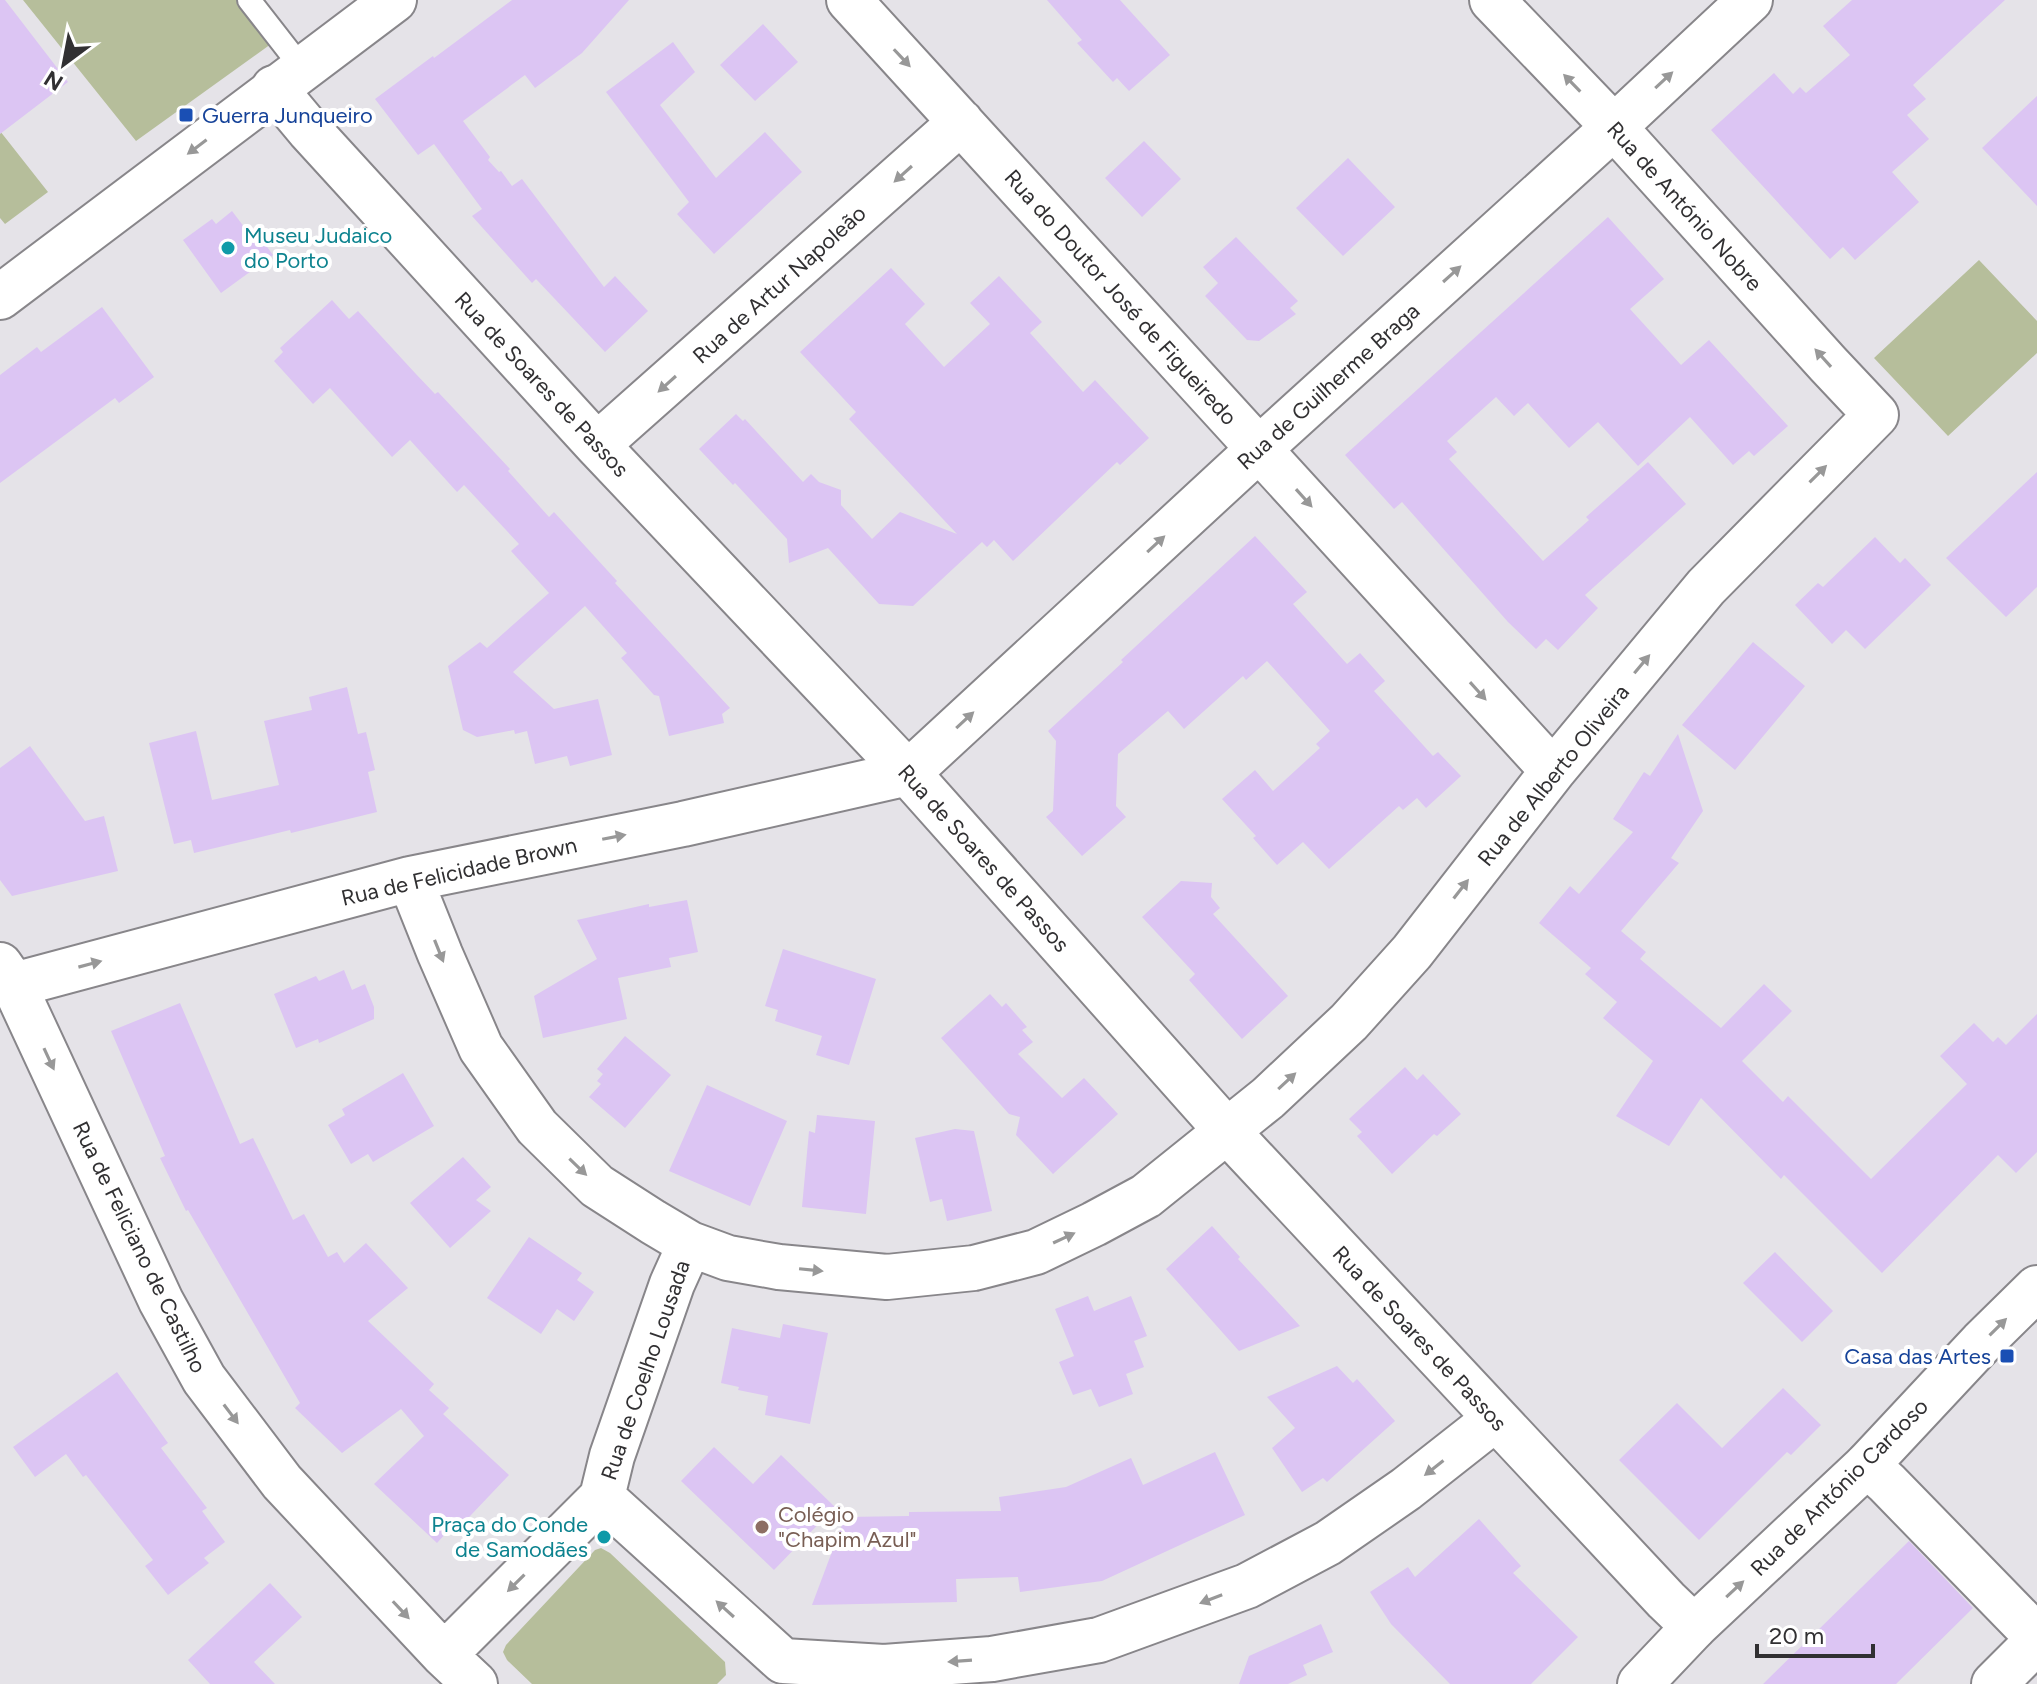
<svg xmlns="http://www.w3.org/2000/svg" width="2037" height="1684" font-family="Figtree,sans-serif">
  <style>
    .green { fill: #b6be9b }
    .building { fill: #dcc5f3 }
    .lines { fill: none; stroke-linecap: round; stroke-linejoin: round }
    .lane-casing { stroke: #88868a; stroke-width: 26 }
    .street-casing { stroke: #88868a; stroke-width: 48 }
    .secondary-casing { stroke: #88868a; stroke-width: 48 }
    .lane { stroke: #fff; stroke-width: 22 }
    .street { stroke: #fff; stroke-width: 44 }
    .secondary { stroke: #fff; stroke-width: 44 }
    .oneway { fill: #989898 }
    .transit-dot { fill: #1a4fb4; stroke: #fff; stroke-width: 3 }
    .culture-dot { fill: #0f9aa8; stroke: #fff; stroke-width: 3 }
    .education-dot { fill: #8d6e63; stroke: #fff; stroke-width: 3 }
    .labels { text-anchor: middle; stroke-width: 8; stroke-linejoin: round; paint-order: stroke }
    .transit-label { font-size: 22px; fill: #164399; stroke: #fff; text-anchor: start }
    .street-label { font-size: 22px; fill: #313032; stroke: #fff }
    .culture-label { font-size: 22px; fill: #0d838f; stroke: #fff; text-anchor: start }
    .education-label { font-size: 22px; fill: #785e54; stroke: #fff; text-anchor: start }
  </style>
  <rect width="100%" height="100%" fill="#e5e3e8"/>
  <path class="green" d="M 23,0 L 236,0 L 271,44 L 136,141 Z
    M 0,131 L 48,192 L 5,224 L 0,218 Z
    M 1979,260 L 2037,321 L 2037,353 L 1948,436 L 1874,358 Z
    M 601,1548 L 610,1553 L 725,1662 L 726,1675 L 717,1684 L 532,1684 L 507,1660 L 503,1652 L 506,1645 L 595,1550 Z"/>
  <path class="building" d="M 0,0 L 5,0 L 68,82 L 0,134 Z
    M 512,0 L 629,0 L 582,53 L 535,88 L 525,75 L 463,121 L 490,157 L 488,160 L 499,172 L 501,171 L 512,186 L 522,179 L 604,287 L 615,276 L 648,311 L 605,352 L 536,279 L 532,283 L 472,216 L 482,209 L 434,144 L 418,155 L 375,99 L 433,56 L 434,58 Z
    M 1047,0 L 1120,0 L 1170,55 L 1129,91 L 1117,78 L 1113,82 L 1077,43 L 1082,40 Z
    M 1852,0 L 2005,0 L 1913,85 L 1926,99 L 1907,115 L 1929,139 L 1892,172 L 1919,202 L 1855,260 L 1843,247 L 1830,259 L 1711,130 L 1774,73 L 1793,94 L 1800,87 L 1806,93 L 1850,55 L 1823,26 Z
    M 763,24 L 798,62 L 755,101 L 720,65 Z
    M 673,42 L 695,72 L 660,105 L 716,178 L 765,132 L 802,172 L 714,254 L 677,214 L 689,202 L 606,92 Z
    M 2037,96 L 2037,206 L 1982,148 Z
    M 1144,141 L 1181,179 L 1142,217 L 1105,178 Z
    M 1348,158 L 1395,207 L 1343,256 L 1296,208 Z
    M 232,211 L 248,232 L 253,228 L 273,255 L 221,293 L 183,240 L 212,219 L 216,224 Z
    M 1608,217 L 1664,279 L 1630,309 L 1681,365 L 1709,340 L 1788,426 L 1754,456 L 1749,451 L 1733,465 L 1690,417 L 1638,466 L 1598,422 L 1569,448 L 1528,403 L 1514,416 L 1496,397 L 1447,441 L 1457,452 L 1449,459 L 1543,561 L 1589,520 L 1586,517 L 1648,462 L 1686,504 L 1585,595 L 1598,608 L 1558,650 L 1546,639 L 1536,649 L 1508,622 L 1402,502 L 1394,509 L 1345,455 Z
    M 1236,237 L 1298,301 L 1290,308 L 1296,314 L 1259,341 L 1247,340 L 1205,296 L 1218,283 L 1203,267 Z
    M 891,268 L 925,304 L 905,324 L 944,367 L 990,324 L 970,303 L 999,276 L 1042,322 L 1030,333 L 1083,392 L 1095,380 L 1149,438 L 1120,465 L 1117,462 L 1013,561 L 994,540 L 987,547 L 982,542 L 913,606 L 879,604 L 828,548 L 789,563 L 787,539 L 735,483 L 733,485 L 699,449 L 736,414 L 743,421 L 745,419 L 803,482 L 811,474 L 819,482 L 841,490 L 841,505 L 872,539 L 900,512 L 957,534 L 849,419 L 856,412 L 800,352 Z
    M 332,300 L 349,319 L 358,311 L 415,373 L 435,394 L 438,392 L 454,409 L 510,469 L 508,471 L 549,517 L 554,512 L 617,581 L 615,583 L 730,708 L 722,714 L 724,723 L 669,736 L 659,696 L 654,695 L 621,658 L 627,653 L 585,606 L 513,672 L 554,709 L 598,699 L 612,755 L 570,766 L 567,756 L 535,764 L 527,731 L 515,734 L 514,730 L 477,737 L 463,730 L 448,666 L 480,642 L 487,648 L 549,593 L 511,551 L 519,544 L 464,485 L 457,492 L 410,440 L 392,457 L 330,388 L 313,404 L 274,361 L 283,352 L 280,348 Z
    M 102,307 L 154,377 L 119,403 L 115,398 L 0,483 L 0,375 L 37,347 L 41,352 Z
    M 2037,472 L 2037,587 L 2006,617 L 1946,558 Z
    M 1255,536 L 1307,592 L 1293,604 L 1347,664 L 1360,653 L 1385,681 L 1374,691 L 1433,756 L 1438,752 L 1461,776 L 1426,808 L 1417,798 L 1403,810 L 1399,806 L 1329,869 L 1303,842 L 1277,865 L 1253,838 L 1256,836 L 1222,799 L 1255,770 L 1273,791 L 1320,748 L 1316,744 L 1330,731 L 1267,661 L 1246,680 L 1243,676 L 1184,729 L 1168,711 L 1118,754 L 1116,806 L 1126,817 L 1082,856 L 1046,817 L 1053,811 L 1056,741 L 1048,731 L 1123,662 L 1121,660 Z
    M 1875,537 L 1900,563 L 1905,558 L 1931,585 L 1865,649 L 1846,630 L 1832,644 L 1795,605 L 1818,583 L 1823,587 Z
    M 1753,642 L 1805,686 L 1735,770 L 1682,725 Z
    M 347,687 L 358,734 L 366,732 L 375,770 L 368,772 L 377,812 L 291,833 L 290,830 L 194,853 L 191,840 L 174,844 L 149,743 L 196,731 L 212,800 L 279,785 L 264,721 L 312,710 L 309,697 Z
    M 1678,734 L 1703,811 L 1671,858 L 1679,863 L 1621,931 L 1646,952 L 1640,959 L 1721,1028 L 1764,984 L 1792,1011 L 1742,1061 L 1783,1102 L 1788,1096 L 1871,1179 L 1967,1084 L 1940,1056 L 1974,1023 L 1993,1042 L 1998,1037 L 2006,1045 L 2037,1014 L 2037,1152 L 2016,1173 L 1998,1155 L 1882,1273 L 1784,1175 L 1781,1179 L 1701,1098 L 1669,1146 L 1616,1116 L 1653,1061 L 1603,1018 L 1617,1002 L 1585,974 L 1591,968 L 1539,923 L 1570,886 L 1579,894 L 1633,832 L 1613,819 L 1644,772 L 1650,776 Z
    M 30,746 L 85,821 L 104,816 L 118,871 L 12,896 L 0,880 L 0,768 Z
    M 1181,881 L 1212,883 L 1211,897 L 1220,908 L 1213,914 L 1288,996 L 1242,1039 L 1189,980 L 1195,974 L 1142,917 Z
    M 687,900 L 698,952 L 669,958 L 671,967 L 618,978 L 627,1019 L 543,1038 L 534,996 L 597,959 L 577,920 L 649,904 L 649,907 Z
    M 783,949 L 876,979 L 849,1065 L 816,1055 L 822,1036 L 775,1021 L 778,1010 L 765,1006 Z
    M 344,970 L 352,990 L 365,984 L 374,1007 L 374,1019 L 319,1043 L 318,1039 L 296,1048 L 274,994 L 316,976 L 319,981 Z
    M 990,994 L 1002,1007 L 1006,1003 L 1027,1027 L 1022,1030 L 1033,1042 L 1018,1054 L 1062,1098 L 1084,1078 L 1118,1114 L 1053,1174 L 1016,1135 L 1020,1117 L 1009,1114 L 941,1038 Z
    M 180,1003 L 240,1144 L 253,1138 L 293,1220 L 304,1214 L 328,1257 L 337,1252 L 344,1263 L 366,1243 L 408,1288 L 368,1321 L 434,1384 L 429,1390 L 449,1408 L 443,1414 L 509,1475 L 453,1534 L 449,1530 L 437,1543 L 374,1484 L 424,1436 L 401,1409 L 342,1453 L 295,1408 L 300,1403 L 188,1210 L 186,1211 L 160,1158 L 165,1156 L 111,1031 Z
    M 625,1036 L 671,1075 L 625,1128 L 589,1097 L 601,1084 L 597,1081 L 603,1074 L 597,1069 Z
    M 1405,1067 L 1417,1080 L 1423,1074 L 1461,1114 L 1437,1136 L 1434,1134 L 1392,1174 L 1357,1136 L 1362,1132 L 1349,1119 Z
    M 403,1073 L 434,1126 L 373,1162 L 368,1154 L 351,1164 L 328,1125 L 345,1115 L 342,1109 Z
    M 707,1085 L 787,1121 L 750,1206 L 669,1171 Z
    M 817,1115 L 875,1121 L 866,1214 L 802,1207 L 809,1131 L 815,1133 Z
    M 955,1129 L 974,1131 L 992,1211 L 947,1221 L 942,1199 L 930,1202 L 915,1138 Z
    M 463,1157 L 491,1187 L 476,1200 L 491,1211 L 450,1248 L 410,1203 Z
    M 1212,1226 L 1240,1257 L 1238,1259 L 1300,1326 L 1239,1351 L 1166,1269 Z
    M 529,1237 L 582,1273 L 577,1280 L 594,1292 L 574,1321 L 557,1309 L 541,1334 L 487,1298 Z
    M 1775,1252 L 1833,1311 L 1802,1342 L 1743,1283 Z
    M 1088,1296 L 1094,1311 L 1131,1296 L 1147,1336 L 1134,1341 L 1144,1367 L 1126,1374 L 1133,1394 L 1099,1407 L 1091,1389 L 1073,1395 L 1059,1362 L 1074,1356 L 1055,1309 Z
    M 783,1324 L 828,1333 L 810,1424 L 765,1415 L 768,1396 L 738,1390 L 739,1387 L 721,1383 L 732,1328 L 780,1338 Z
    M 1337,1366 L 1353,1383 L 1357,1379 L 1395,1421 L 1327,1482 L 1323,1478 L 1302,1492 L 1272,1448 L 1295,1428 L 1267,1397 Z
    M 117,1372 L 168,1443 L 161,1448 L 207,1508 L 202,1511 L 225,1542 L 204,1558 L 209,1563 L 168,1595 L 145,1566 L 153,1560 L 86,1475 L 83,1477 L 66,1454 L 35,1477 L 13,1447 Z
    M 1783,1388 L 1821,1425 L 1791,1455 L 1787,1452 L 1699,1540 L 1619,1460 L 1677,1403 L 1722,1448 Z
    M 714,1447 L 753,1484 L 781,1455 L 835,1507 L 774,1570 L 681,1481 Z
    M 1215,1452 L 1245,1515 L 1102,1581 L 1020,1592 L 1018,1577 L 956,1579 L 957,1602 L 812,1605 L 845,1517 L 909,1516 L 909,1512 L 1001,1511 L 999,1497 L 1066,1487 L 1131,1458 L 1143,1485 Z
    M 1479,1519 L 1521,1566 L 1513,1573 L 1578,1637 L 1531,1684 L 1450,1684 L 1391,1624 L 1370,1592 L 1408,1567 L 1415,1577 Z
    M 1909,1541 L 1973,1608 L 1896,1684 L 1763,1684 Z
    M 270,1583 L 302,1617 L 254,1662 L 275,1684 L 210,1684 L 188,1660 Z
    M 1321,1624 L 1333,1652 L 1303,1665 L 1307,1675 L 1288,1684 L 1239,1684 L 1249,1656 Z"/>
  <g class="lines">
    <g class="lane-casing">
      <path id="lane" d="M 249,0 L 302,68"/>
    </g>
    <g class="street-casing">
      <path id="street" d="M 849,0 C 1084,257 1317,516 1553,771
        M 274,88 L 309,130 L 597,445 L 908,773 L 1227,1131 L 1666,1600 L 1694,1627
        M 597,445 L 961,122
        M 410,879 L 440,954 L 481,1048 L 537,1127 L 597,1186 L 653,1222 L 690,1244 L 728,1258 L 779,1267 L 887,1277 L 974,1268 L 1036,1252 L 1094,1224 L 1146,1196 L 1268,1098 L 1349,1022 L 1412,952 L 1553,771 L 1706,587 L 1876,415 L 1828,364 L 1614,127 L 1492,0
        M 0,965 L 14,985 L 161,1301 L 204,1379 L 282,1482 L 444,1655 L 475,1684
        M 14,985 L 410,879 L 683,824 L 908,773 L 1259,449 L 1614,127 L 1750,0
        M 1867,1465 L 1887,1483 L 2037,1637
        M 602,1497 L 612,1456 L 672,1284 L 690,1244
        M 444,1655 L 602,1497 L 783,1661
        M 783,1661 L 884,1667 L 992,1659 L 1099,1640 L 1247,1586 L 1328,1543 L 1406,1489 L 1495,1419
        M 1994,1684 L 2037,1641"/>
    </g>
    <g class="secondary-casing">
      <path id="secondary" d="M 0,297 L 394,0
        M 1640,1684 L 1694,1627 L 1867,1465 L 1982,1342 L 2037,1288"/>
    </g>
    <use href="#lane" class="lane"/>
    <use href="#street" class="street"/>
    <use href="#secondary" class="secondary"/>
  </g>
  <defs><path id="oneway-solid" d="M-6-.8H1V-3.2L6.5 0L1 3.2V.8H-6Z" transform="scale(2)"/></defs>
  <g class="oneway">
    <use href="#oneway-solid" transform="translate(902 58) rotate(47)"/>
    <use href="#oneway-solid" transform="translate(1664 80) rotate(-43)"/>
    <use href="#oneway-solid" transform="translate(1572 83) rotate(-134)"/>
    <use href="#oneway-solid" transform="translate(197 147) rotate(143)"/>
    <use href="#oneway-solid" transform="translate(903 174) rotate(138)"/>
    <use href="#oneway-solid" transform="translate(1452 274) rotate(-42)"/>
    <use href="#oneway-solid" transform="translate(1823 358) rotate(-132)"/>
    <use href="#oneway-solid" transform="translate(667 384) rotate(138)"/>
    <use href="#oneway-solid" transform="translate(1818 474) rotate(-45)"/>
    <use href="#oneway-solid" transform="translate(1304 498) rotate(48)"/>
    <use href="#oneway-solid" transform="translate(1156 544) rotate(-43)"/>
    <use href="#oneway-solid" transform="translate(1642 664) rotate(-50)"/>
    <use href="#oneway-solid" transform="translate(1478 691) rotate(48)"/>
    <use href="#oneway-solid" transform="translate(965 720) rotate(-43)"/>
    <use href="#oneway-solid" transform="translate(614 837) rotate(-11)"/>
    <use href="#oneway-solid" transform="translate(1461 889) rotate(-52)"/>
    <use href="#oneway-solid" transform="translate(439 951) rotate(68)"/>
    <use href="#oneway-solid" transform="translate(90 964) rotate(-15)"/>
    <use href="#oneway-solid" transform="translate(49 1059) rotate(65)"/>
    <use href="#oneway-solid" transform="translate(1287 1081) rotate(-43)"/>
    <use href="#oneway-solid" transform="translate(578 1167) rotate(44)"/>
    <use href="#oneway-solid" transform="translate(1064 1238) rotate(-25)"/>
    <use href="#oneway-solid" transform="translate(811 1270) rotate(6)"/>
    <use href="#oneway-solid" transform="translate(1998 1327) rotate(-45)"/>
    <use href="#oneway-solid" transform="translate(231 1414) rotate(53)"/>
    <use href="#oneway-solid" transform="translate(1434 1468) rotate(142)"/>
    <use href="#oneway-solid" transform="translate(516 1583) rotate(135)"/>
    <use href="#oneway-solid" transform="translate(1735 1589) rotate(-43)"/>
    <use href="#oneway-solid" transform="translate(1211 1599) rotate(159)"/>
    <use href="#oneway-solid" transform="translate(725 1609) rotate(-138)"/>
    <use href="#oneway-solid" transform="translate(401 1610) rotate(47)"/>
    <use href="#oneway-solid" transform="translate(960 1661) rotate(176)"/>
  </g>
  <g class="transit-dot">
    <rect x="178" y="107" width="16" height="16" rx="4"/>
    <rect x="1999" y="1348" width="16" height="16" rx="4"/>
  </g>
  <g class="culture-dot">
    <circle cx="228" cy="248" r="8"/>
    <circle cx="604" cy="1537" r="8"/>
  </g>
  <circle class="education-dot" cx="762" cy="1527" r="8"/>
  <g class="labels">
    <g class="transit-label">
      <text x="202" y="123">Guerra Junqueiro</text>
      <text x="1991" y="1364" text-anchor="end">Casa das Artes</text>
    </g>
    <g class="street-label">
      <text transform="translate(1685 206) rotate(48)" y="8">Rua de António Nobre</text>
      <text transform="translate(779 284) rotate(-42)" y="8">Rua de Artur Napoleão</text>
      <text transform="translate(1121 297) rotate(48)" y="8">Rua do Doutor José de Figueiredo</text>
      <text transform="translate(542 384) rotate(47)" y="8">Rua de Soares de Passos</text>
      <text transform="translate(1328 386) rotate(-42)" y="8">Rua de Guilherme Braga</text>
      <text transform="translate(1553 775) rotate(-51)" y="8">Rua de Alberto Oliveira</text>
      <text transform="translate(984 858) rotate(48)" y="8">Rua de Soares de Passos</text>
      <text transform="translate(459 871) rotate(-13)" y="8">Rua de Felicidade Brown</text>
      <text transform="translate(140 1247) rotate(64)" y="8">Rua de Feliciano de Castilho</text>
      <text transform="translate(1420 1338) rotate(47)" y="8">Rua de Soares de Passos</text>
      <text transform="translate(645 1370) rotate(-71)" y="8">Rua de Coelho Lousada</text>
      <text transform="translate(1839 1487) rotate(-45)" y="8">Rua de António Cardoso</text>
    </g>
    <g class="culture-label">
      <text x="244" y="243">Museu Judaico<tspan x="244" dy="25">do Porto</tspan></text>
      <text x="588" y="1532" text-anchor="end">Praça do Conde<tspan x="588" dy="25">de Samodães</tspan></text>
    </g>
    <g class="education-label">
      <text x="778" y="1522">Colégio<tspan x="778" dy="25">"Chapim Azul"</tspan></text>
    </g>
  </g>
  <g transform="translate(64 64) rotate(212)" stroke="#ffffff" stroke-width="6" paint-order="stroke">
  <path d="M0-6L14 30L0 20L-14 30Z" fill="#313032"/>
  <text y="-12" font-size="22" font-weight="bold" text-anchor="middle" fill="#313032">N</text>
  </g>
  <path d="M1757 1644v12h116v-12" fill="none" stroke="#313032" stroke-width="4"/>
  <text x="1769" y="1644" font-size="24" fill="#313032" stroke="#ffffff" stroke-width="6" paint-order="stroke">20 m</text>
</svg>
